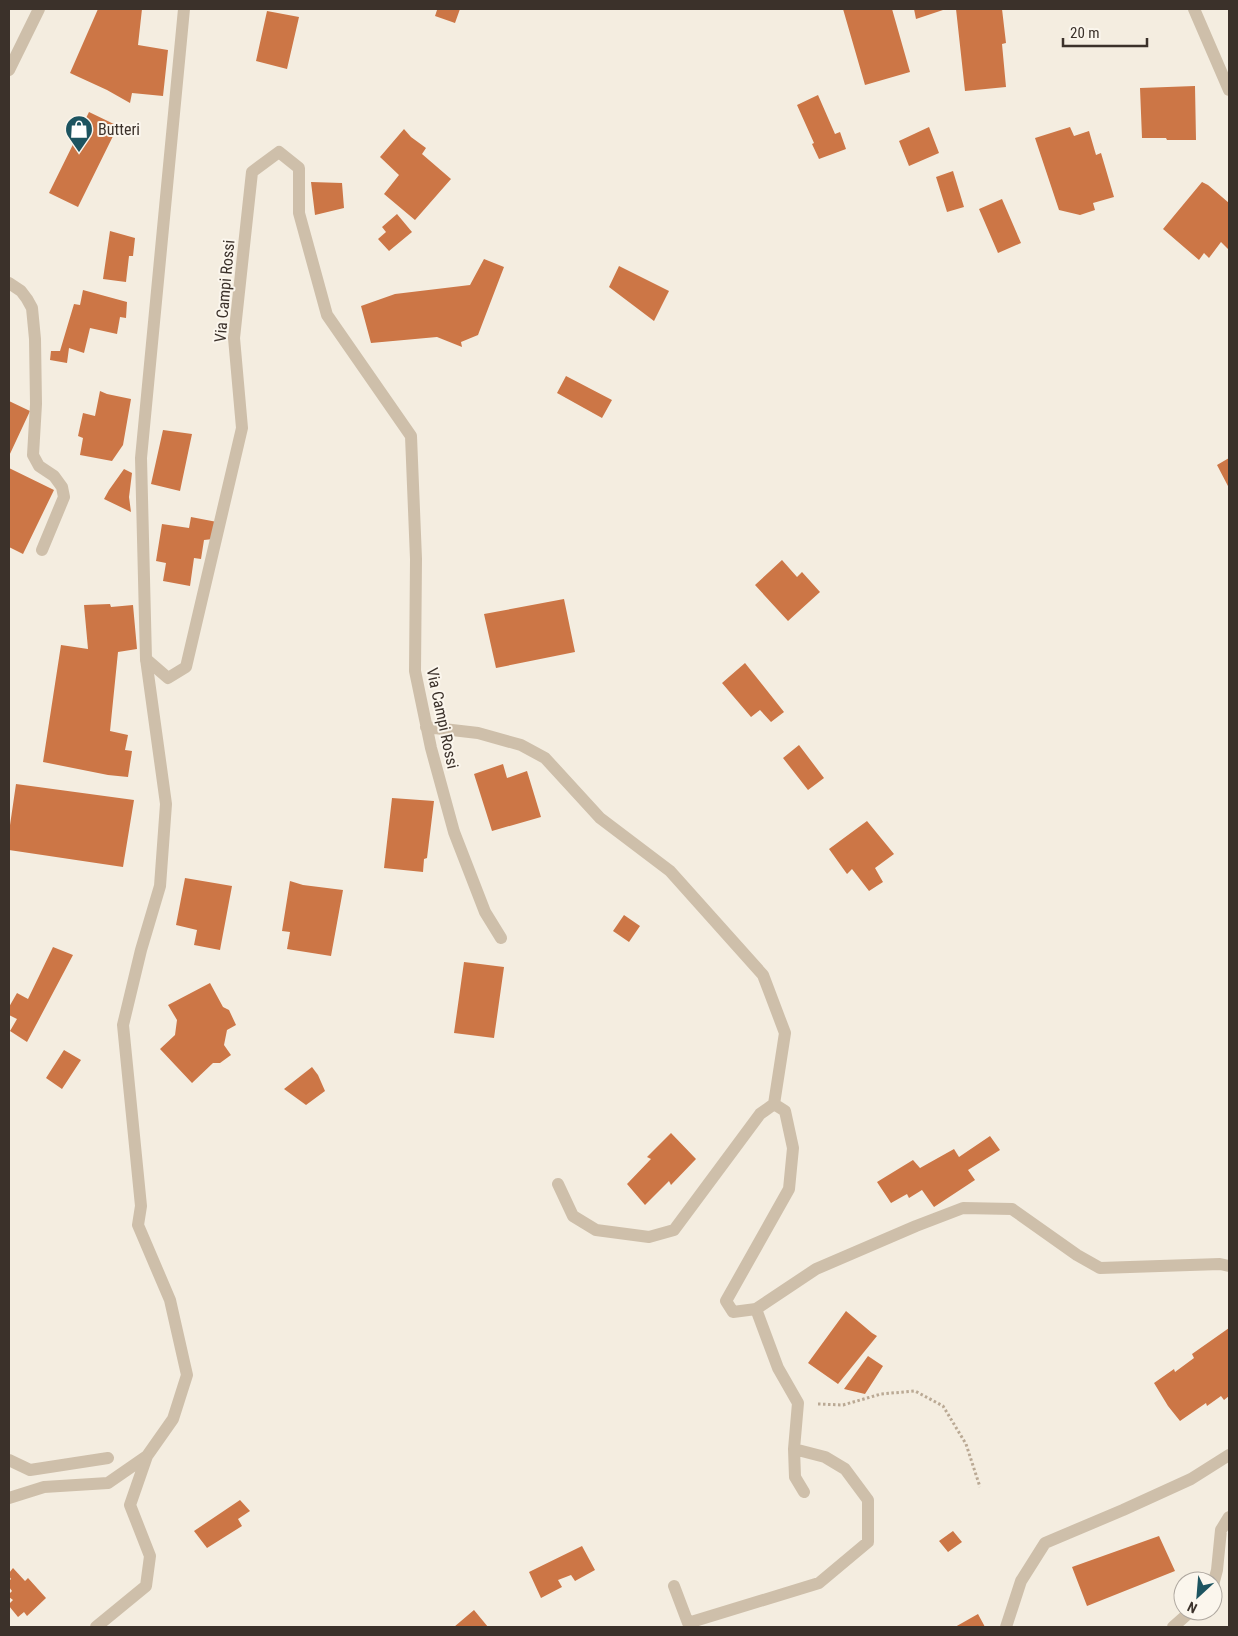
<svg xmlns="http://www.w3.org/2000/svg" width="1238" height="1636" font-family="'Roboto Condensed',sans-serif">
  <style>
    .building { fill: #cc7646 }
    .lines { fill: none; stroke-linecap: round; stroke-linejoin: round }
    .path { stroke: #baa994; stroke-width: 3; stroke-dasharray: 2.5 2.5; stroke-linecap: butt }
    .lane { stroke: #cebfaa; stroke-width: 12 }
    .street { stroke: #cebfaa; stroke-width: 12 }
    .labels { text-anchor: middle; stroke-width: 4; stroke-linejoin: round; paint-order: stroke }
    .poi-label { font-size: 16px; fill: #3b312a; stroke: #fbf6ed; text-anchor: start }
    .street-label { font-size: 16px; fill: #3b312a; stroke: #fbf6ed }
  </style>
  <rect width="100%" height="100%" fill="#f4ede0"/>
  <path class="building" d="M 98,9 L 142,9 L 138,45 L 168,50 L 163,96 L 132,93 L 130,103 L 107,90 L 70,73 Z
    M 433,9 L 460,9 L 455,23 L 435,16 L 437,10 Z
    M 843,9 L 892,9 L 910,72 L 865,85 Z
    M 914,9 L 946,9 L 916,19 Z
    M 956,9 L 1002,9 L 1006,43 L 1002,44 L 1006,87 L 965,91 Z
    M 267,11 L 299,17 L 287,69 L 256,61 Z
    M 1195,86 L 1196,140 L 1167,140 L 1166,138 L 1142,138 L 1140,88 Z
    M 818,95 L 835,134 L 840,132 L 846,149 L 819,159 L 812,144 L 814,143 L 797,105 Z
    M 89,112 L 118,126 L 78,207 L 49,193 Z
    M 929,127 L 939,153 L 909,166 L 899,141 Z
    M 1070,127 L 1074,136 L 1089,131 L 1096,155 L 1101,153 L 1114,197 L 1093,203 L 1095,210 L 1080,215 L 1059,210 L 1035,138 Z
    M 404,129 L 411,137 L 426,148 L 422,154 L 451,179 L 415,220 L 384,194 L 399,175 L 380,157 Z
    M 953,171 L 964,207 L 947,212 L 936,177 Z
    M 311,182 L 342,183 L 344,208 L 315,215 Z
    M 1202,182 L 1208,185 L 1229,203 L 1229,250 L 1221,242 L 1209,258 L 1204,253 L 1199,260 L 1163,229 Z
    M 1002,199 L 1021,243 L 998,253 L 979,209 Z
    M 397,214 L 412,232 L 389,251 L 378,239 L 386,232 L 382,227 Z
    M 110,231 L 135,238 L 133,256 L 129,256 L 126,282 L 103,279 Z
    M 484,259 L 504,267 L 478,335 L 461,342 L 462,347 L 437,337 L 371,343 L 361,306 L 395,294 L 470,285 Z
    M 619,266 L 669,291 L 654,321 L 609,287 Z
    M 83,290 L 127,302 L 126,318 L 120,317 L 117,334 L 90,328 L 84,353 L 69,348 L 67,363 L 50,360 L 51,351 L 60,351 L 74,304 L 80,305 Z
    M 566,376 L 612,400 L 602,418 L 557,393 Z
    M 100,391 L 107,394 L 131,399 L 123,445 L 112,461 L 80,455 L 83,438 L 78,436 L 83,413 L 95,416 Z
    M 9,401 L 30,411 L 9,456 Z
    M 163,430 L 192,434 L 180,491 L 151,484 Z
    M 1229,458 L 1229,488 L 1217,465 Z
    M 9,468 L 54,490 L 23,554 L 9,547 Z
    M 124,469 L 132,473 L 129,497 L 131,512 L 104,499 L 109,490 Z
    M 191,517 L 217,522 L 213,539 L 204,540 L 201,559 L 194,558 L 190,586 L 163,581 L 166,563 L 156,561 L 162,524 L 189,528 Z
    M 782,560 L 797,577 L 802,572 L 820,592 L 788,621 L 755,585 Z
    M 564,599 L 575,652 L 496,668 L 484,614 Z
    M 110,604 L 111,607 L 133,605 L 137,649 L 118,652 L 110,731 L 128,735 L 125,750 L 132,751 L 128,777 L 108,775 L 43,762 L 61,645 L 88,649 L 84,605 Z
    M 745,663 L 784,712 L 771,722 L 760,710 L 751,717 L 722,683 Z
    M 799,745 L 824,778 L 808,790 L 783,758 Z
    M 503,764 L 507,778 L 527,771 L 541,817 L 492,831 L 474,774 Z
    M 16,784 L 134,800 L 123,867 L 9,850 L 9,832 Z
    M 392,798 L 434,801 L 427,858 L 424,859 L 423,872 L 384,868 Z
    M 867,821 L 894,854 L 875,868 L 883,882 L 869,891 L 852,869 L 847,874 L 829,849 Z
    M 185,878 L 232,886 L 220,950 L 194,945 L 197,930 L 176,925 Z
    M 290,881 L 303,885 L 343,890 L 331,956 L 287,949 L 290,932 L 282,931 Z
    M 624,915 L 640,926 L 629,942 L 613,931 Z
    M 53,947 L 73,955 L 27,1042 L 10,1031 L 17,1019 L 9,1015 L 9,1007 L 17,993 L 28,999 Z
    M 464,962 L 504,967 L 494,1038 L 454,1033 Z
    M 210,983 L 223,1007 L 229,1010 L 236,1025 L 227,1030 L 224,1045 L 231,1055 L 220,1063 L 213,1063 L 192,1083 L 160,1049 L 175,1035 L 177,1020 L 168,1005 Z
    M 64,1050 L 81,1060 L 62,1089 L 46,1078 Z
    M 312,1067 L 318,1075 L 325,1091 L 306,1105 L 284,1089 Z
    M 671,1133 L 696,1159 L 671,1185 L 669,1181 L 645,1205 L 627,1184 L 651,1159 L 647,1157 Z
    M 990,1136 L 1000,1150 L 968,1170 L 975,1180 L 934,1207 L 922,1190 L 909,1198 L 907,1194 L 891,1203 L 877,1182 L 913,1160 L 920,1168 L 954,1149 L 959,1157 Z
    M 846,1311 L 872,1333 L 877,1336 L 838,1384 L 808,1363 Z
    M 1229,1328 L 1229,1396 L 1224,1400 L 1221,1396 L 1207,1406 L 1206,1403 L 1180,1421 L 1168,1406 L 1154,1383 L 1174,1369 L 1175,1372 L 1194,1358 L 1192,1354 Z
    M 868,1356 L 883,1366 L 865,1394 L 844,1389 Z
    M 240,1500 L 250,1511 L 238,1519 L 242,1526 L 207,1548 L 194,1531 Z
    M 953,1531 L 962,1542 L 948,1552 L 939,1541 Z
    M 1159,1536 L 1175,1571 L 1087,1606 L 1072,1567 Z
    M 582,1546 L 595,1570 L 575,1581 L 571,1575 L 558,1580 L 562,1587 L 541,1598 L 529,1572 Z
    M 13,1568 L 25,1581 L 28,1578 L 46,1598 L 27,1616 L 24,1612 L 18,1617 L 9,1606 L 9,1604 L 13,1600 L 9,1597 L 9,1594 L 12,1591 L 9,1587 L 9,1581 L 11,1579 L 9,1576 L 9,1573 Z
    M 474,1610 L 488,1627 L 454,1627 Z
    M 978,1614 L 985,1627 L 955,1627 Z"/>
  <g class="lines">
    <path class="path" d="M 818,1404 L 843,1405 L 881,1394 L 915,1391 L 943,1406 L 966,1444 L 980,1487"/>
    <path class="lane" d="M 9,283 L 21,291 L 27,299 L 32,308 L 35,339 L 36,404 L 33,455 L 39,466 L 54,476 L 62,487 L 64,497 L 42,550
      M 794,1449 L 795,1477 L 804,1492
      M 9,1460 L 30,1470 L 108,1458
      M 9,1498 L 44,1487 L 108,1483 L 147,1456 L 173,1419 L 187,1375 L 170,1300 L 138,1225 L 141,1206 L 123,1025 L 141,950 L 160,886 L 166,804 L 146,659
      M 674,1586 L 688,1623 L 819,1583 L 868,1542 L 868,1500 L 845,1469 L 825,1457 L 794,1449 L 798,1403 L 778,1368 L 756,1309
      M 96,1627 L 146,1586 L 150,1556 L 130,1505 L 147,1456"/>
    <path class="street" d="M 184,9 L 141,458 L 146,659 L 168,678 L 186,667 L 242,428 L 234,338 L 252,172 L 279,152 L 299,168 L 299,213 L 327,315 L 411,436 L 416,559 L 415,671 L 431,748 L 454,832 L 485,912 L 501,938
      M 1194,9 L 1229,90
      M 9,70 L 39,9
      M 426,727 L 478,733 L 521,745 L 545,758 L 600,818 L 670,871 L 763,975 L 785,1033 L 774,1104
      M 558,1184 L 573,1216 L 596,1230 L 649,1237 L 674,1230 L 760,1114 L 774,1104 L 785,1111 L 793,1148 L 789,1189 L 726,1301 L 733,1312 L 756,1309 L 816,1269 L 916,1226 L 963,1208 L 1012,1209 L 1077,1255 L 1100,1268 L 1220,1264 L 1229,1266
      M 1213,1585 L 1217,1570 L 1221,1530 L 1229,1517
      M 1006,1627 L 1021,1581 L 1045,1543 L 1123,1510 L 1191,1479 L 1229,1455
      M 1173,1627 L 1191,1611"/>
  </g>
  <defs>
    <g id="shop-pin" transform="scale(1.4375)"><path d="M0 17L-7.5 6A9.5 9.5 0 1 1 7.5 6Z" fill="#1d5460" stroke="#fbf6ed"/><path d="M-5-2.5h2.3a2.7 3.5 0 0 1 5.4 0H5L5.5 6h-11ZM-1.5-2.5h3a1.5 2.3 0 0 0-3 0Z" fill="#fff"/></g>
  </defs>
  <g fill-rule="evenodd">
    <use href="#shop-pin" x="79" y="129"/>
  </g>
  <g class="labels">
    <g class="poi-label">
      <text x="98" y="135">Butteri</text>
    </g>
    <g class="street-label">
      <text transform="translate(224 291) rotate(-85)" y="6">Via Campi Rossi</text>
      <text transform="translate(443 718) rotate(78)" y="6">Via Campi Rossi</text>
    </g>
  </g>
  <rect width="1238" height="1636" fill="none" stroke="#3b312a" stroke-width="20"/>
  <g transform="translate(1198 1596) rotate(206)"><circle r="24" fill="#fbf6ed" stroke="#aea79f"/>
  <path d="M0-4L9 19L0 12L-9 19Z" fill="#1d5460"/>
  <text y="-8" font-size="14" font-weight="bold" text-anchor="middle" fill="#3b312a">N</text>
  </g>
  <path d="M1063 38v8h84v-8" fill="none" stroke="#3b312a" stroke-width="2.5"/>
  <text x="1070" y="38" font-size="15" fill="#3b312a" stroke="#fbf6ed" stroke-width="4" paint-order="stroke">20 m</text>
</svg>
